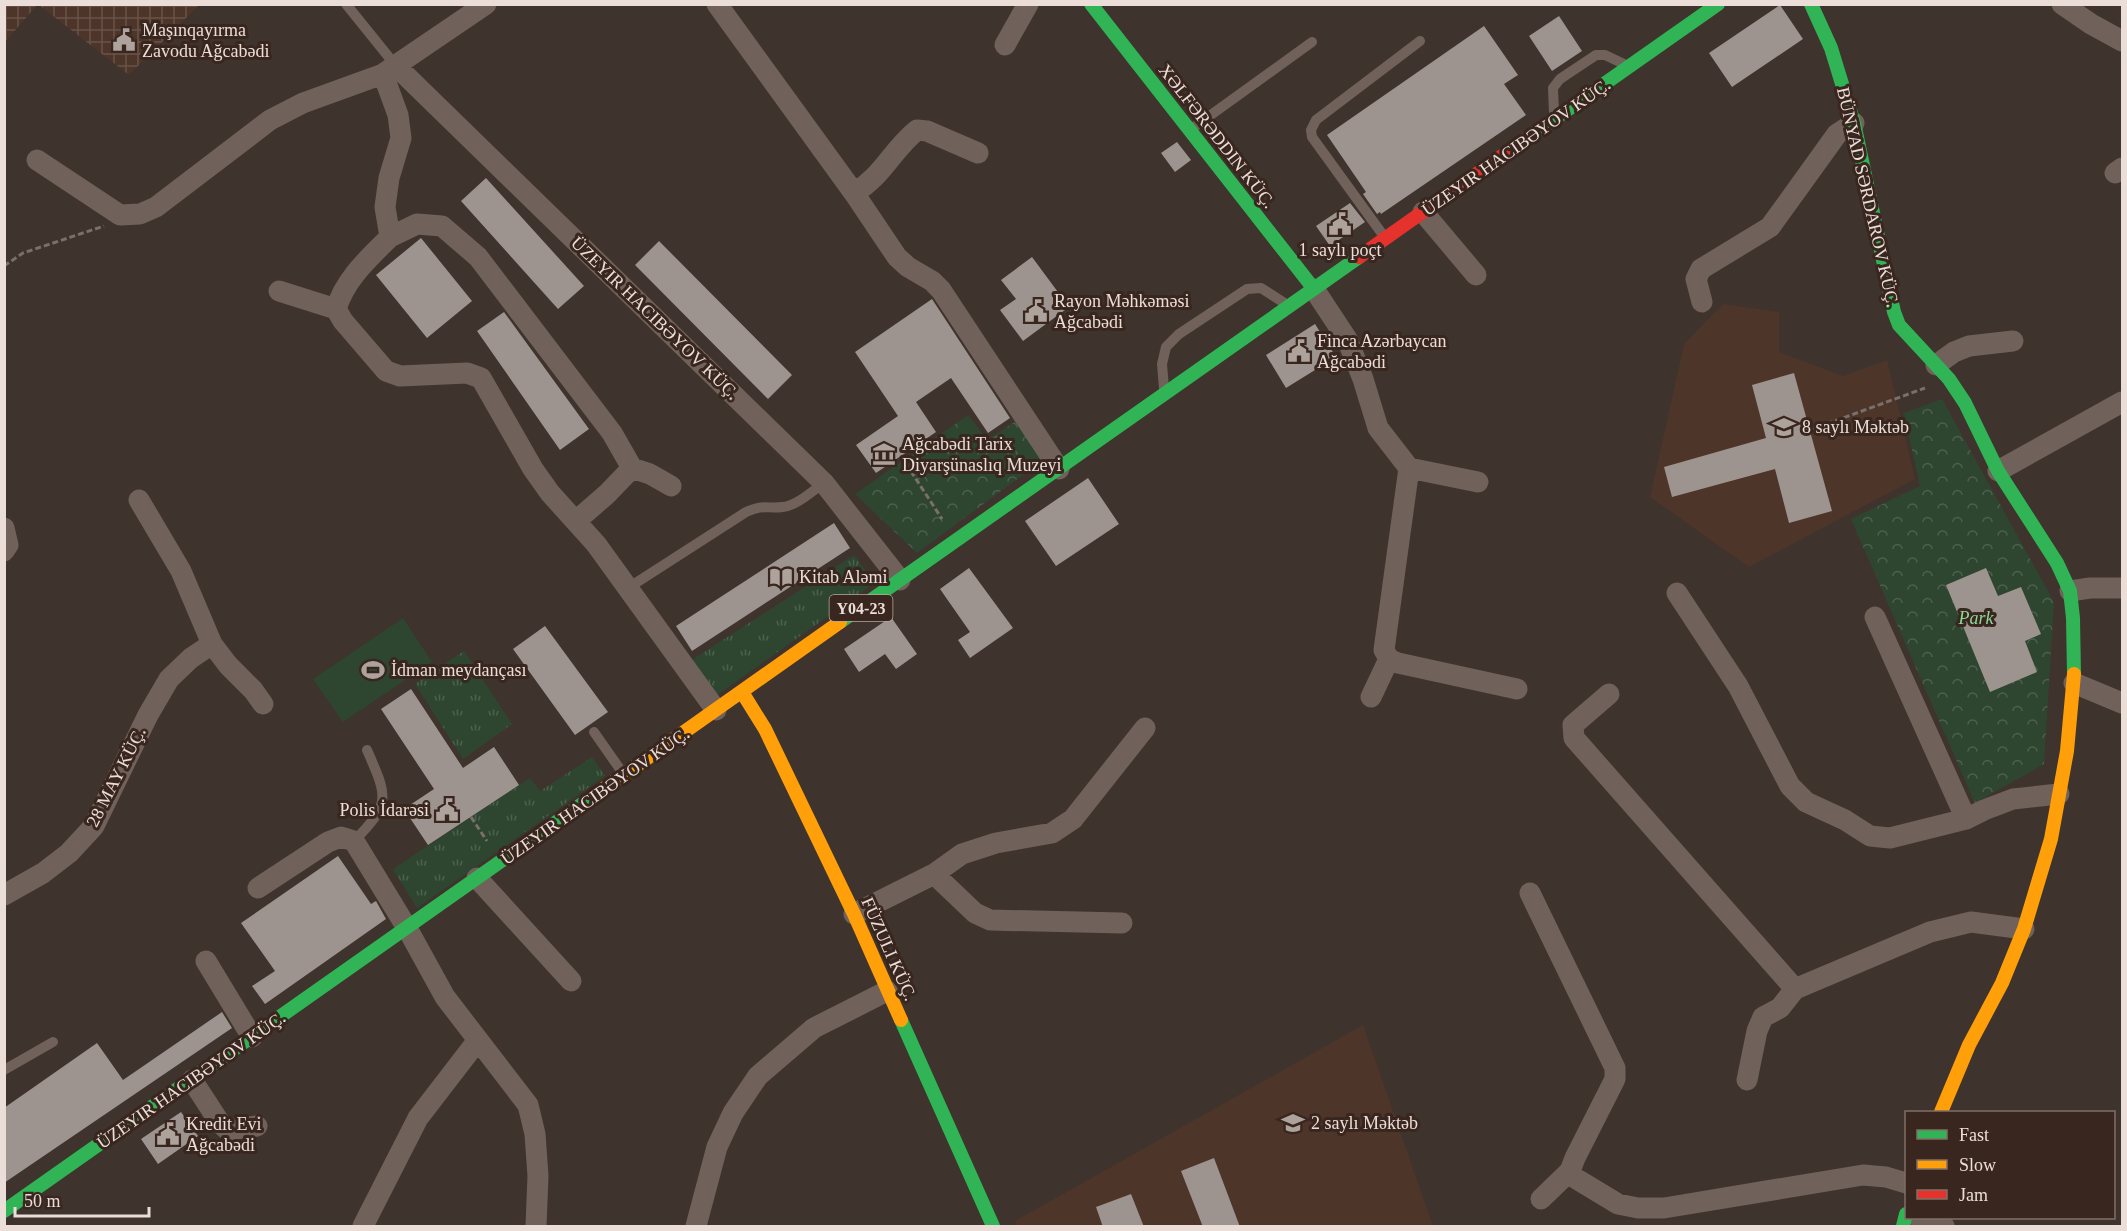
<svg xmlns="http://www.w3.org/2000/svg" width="2127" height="1231" font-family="Georgia,serif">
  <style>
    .built { fill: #4e352a }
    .industrial { fill: url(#industrial-grid) }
    .grass { fill: url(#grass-tufts) }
    .park { fill: url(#park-crowns) }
    .pitch { fill: #2e4630 }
    .building { fill: #9e948f }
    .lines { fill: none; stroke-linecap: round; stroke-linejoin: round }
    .path { stroke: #7a6f6a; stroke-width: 3; stroke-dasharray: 6 3; stroke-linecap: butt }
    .lane { stroke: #70615a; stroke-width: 10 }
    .street { stroke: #70615a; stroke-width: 21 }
    .fast { stroke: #30b455; stroke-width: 14 }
    .slow { stroke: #ff9f0a; stroke-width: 14 }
    .jam { stroke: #e5322d; stroke-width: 14 }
    .labels { text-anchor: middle; stroke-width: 6; stroke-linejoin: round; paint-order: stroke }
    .shield { fill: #39261e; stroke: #b6a6a0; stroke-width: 1.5 }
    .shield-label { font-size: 16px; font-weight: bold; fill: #ebddd8 }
    .poi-label { font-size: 18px; fill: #ebddd8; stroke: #39261e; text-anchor: start }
    .street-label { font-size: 18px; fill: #ebddd8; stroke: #39261e }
    .park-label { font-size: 18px; font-style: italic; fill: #8dd799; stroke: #39261e }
  </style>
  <defs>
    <pattern id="industrial-grid" width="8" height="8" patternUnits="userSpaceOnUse" patternTransform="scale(1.5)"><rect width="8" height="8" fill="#4e352a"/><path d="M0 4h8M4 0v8" fill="none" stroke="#685248"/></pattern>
    <pattern id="grass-tufts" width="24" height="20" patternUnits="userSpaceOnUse" patternTransform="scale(1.5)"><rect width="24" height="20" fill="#2e4630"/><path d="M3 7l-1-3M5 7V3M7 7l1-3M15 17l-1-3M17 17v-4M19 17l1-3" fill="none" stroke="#4c604d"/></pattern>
    <pattern id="park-crowns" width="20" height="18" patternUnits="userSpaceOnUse" patternTransform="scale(1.5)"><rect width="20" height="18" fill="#2e4630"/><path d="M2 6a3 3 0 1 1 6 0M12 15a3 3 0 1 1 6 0" fill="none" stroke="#4c604d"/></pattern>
  </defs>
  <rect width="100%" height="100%" fill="#3e332d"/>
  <path class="built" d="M 1723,304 L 1779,312 L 1779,352 L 1843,376 L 1887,360 L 1915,479 L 1749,567 L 1650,497 L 1684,344 Z
    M 1363,1025 L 1433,1226 L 1017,1226 L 1015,1221 Z"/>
  <path class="industrial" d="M 5,4 L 37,5 L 5,42 L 4,5 Z
    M 39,5 L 199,5 L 129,75 Z"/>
  <path class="grass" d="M 854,555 L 875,583 L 717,695 L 692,660 Z
    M 464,651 L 512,724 L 463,759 L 415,684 Z
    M 592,757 L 605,776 L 417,908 L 393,869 L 530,778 L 540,791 Z"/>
  <path class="park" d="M 1942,399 L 2054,602 L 2044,764 L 1975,803 L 1851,519 L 1920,486 L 1904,413 Z
    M 968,415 L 987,440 L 1019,419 L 1046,458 L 917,553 L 855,494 Z"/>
  <path class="pitch" d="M 403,618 L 432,662 L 343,722 L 313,679 Z"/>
  <path class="building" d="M 1780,5 L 1803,39 L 1732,87 L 1709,53 Z
    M 1559,16 L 1582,51 L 1552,71 L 1529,36 Z
    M 1484,26 L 1518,75 L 1504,84 L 1526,115 L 1381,214 L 1380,212 L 1377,214 L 1363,194 L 1366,192 L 1327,135 Z
    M 1177,142 L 1191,160 L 1175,172 L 1161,153 Z
    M 486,178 L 584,286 L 558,309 L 461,201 Z
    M 1350,203 L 1365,222 L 1330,246 L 1316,226 Z
    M 421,238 L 472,301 L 427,338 L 376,275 Z
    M 659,241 L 792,375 L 768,399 L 635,265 Z
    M 1032,257 L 1069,307 L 1023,341 L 1000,310 L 1016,299 L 1001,280 Z
    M 932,299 L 1010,418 L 988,433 L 951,378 L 916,402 L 936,432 L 876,473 L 856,445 L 898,416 L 855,352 Z
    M 504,312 L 589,429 L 560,450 L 477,331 Z
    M 1315,324 L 1336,357 L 1286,388 L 1266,355 Z
    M 1794,373 L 1832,511 L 1789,523 L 1775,469 L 1672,497 L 1664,467 L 1766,438 L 1752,385 Z
    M 1088,478 L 1119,524 L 1056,566 L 1025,521 Z
    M 834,523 L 850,548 L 692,651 L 676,626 Z
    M 969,568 L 1013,628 L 970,658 L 958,640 L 970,632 L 940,589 Z
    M 1986,568 L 1998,596 L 2021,587 L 2041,634 L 2025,641 L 2037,672 L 1990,692 L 1946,585 Z
    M 891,617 L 917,654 L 896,669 L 885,654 L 859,672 L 844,649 Z
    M 545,626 L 608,712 L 575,735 L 513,649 Z
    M 411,689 L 463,768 L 494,747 L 519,785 L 428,845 L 404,809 L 434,789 L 381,709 Z
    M 338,856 L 371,904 L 376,901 L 386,919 L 265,1004 L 252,986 L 275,971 L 241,923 Z
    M 222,1012 L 232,1028 L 4,1183 L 4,1108 L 97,1043 L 123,1080 Z
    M 181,1112 L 198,1136 L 158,1164 L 141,1139 Z
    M 1214,1158 L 1240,1227 L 1203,1227 L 1181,1171 Z
    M 1131,1194 L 1144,1227 L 1103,1227 L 1096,1207 Z"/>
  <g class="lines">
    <path class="path" d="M 4,266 L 23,253 L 104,226
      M 1810,430 L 1925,388
      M 901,456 L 942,519
      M 471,817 L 487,841"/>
    <path class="lane" d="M 346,4 L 396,66
      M 1554,113 L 1553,88 L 1560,79 L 1596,55 L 1605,55 L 1624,64
      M 1190,130 L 1312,42
      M 1383,235 L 1312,137 L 1311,130 L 1316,120 L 1420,41
      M 1164,388 L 1162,364 L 1166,347 L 1179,334 L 1247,289 L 1261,288 L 1286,304
      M 628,588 L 746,512 C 764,504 766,509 783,507 C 798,505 812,491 824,483
      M 594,732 L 622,772
      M 354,841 C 391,803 388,798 367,750
      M 4,1070 L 53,1042"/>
    <path class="street" d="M 717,4 L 854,193 L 897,257 L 908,267 L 932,281 L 941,290 L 1059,469
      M 2062,4 L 2091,24 L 2122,41
      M 1005,45 L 1028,4
      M 396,66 L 824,483 L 900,580
      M 383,74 L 398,115 L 401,138 L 389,178 L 385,207 L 390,237 C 368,259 345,279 336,309 L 343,321 L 386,371 L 400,376 L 467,373 L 481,378 L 533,469 L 550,493 L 596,544 L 716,710
      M 37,160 L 120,215 L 140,214 L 156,207 L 270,120 L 303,103 L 383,74 L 486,4
      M 2115,173 L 2122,168
      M 854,193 C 883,176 892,150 917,130 L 927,131 L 978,153
      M 1423,212 L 1476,275
      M 390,237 L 417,224 L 442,226 L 478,257 L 612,433 L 632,468 L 607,494 L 576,521
      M 1314,289 L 1347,339 L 1363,379 L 1378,428 L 1409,468 L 1384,650 L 1389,659 L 1398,663 L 1517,689
      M 279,291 L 336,309
      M 1702,302 L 1696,279 L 1701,269 L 1770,227 L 1837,134 L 1854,123
      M 1936,365 L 1954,352 L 1969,346 L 2013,341
      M 632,468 L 650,474 L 671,486
      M 1409,468 L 1478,482
      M 1998,471 L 2122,402
      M 139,500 L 181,571 L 212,644 L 228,665 L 253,690 L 263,704
      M 4,528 L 8,545 L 4,551
      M 2070,591 L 2090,588 L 2122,588
      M 1677,593 L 1738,686 L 1790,786 L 1806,802 L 1845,820 L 1870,836 L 1890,838 L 1966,819 L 1984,810 L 2013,799 L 2059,794
      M 1875,617 L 1966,819
      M 2074,683 L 2122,703
      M 1609,694 L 1573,725 L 1574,738 L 1795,989
      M 1371,697 L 1389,659
      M 934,874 L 975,913 L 990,920 L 1122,923
      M 477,878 L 571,981
      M 258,888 L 328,842 L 341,837 L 354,841 L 407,928 L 445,997 L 528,1105 L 535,1134 L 538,1176 L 536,1226
      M 1530,893 L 1615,1068 L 1615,1079 L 1575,1158 L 1570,1171 L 1575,1178 L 1618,1204 L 1638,1208 L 1664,1208 L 1863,1175 L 1886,1177 L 1906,1183
      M 4,895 L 43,873 L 69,853 L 94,826 L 148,715 L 169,679 L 191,658 L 212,644
      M 854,914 L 934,874 L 962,854 L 996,843 L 1052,833 L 1073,819 L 1145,728
      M 206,961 L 252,1037
      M 192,1080 L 220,1123 L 228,1130 L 257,1126
      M 1747,1080 L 1757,1031 L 1763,1017 L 1780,1008 L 1795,989 L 1930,932 L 1971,922 L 2024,929
      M 1541,1199 L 1570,1171
      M 1919,1218 L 1944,1226
      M 363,1226 L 418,1118 L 478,1040
      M 696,1226 L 717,1147 L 733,1113 L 758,1076 L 814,1028 L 887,991"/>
    <path class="fast" d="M 1091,4 L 1314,289
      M 1811,4 L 1831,48 L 1854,123 L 1894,312 L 1899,325 L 1949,379 L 1965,403 L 1998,471 L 2057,563 L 2070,591 L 2073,618 L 2074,674
      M 1533,134 L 1718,4
      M 840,622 L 1359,257
      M 901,1020 L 993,1226
      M 4,1211 L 602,790
      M 1903,1226 L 1906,1214"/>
    <path class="slow" d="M 742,692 L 765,729 L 854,914 L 901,1020
      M 602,790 L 840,622
      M 1941,1112 L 1969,1045 L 2002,983 L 2024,929 L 2051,839 L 2067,751 L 2074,674"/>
    <path class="jam" d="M 1359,257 L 1533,134"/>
  </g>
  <defs>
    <g id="civic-bare" transform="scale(1.8)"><path d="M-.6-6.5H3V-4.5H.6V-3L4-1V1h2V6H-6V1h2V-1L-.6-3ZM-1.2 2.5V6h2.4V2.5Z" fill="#aea29c" stroke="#39261e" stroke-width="2.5" paint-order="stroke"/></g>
    <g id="school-bare" transform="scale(1.8)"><path d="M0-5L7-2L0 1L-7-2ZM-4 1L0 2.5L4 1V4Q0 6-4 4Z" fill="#aea29c" stroke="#39261e" stroke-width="2.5" paint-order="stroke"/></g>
    <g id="museum-bare" transform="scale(1.8)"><path d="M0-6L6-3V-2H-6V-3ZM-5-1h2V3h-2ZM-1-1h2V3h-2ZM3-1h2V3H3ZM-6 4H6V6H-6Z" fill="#aea29c" stroke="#39261e" stroke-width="2.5" paint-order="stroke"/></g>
    <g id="library-bare" transform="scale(1.8)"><path d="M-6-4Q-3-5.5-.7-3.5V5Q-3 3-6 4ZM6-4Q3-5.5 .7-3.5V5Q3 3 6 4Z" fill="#aea29c" stroke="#39261e" stroke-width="2.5" paint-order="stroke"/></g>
    <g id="stadium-bare" transform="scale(1.8)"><path d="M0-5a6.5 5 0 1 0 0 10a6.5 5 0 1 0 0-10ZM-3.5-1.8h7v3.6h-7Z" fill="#aea29c" stroke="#39261e" stroke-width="2.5" paint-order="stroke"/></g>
  </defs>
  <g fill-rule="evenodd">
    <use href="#civic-bare" x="124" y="40"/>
    <use href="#civic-bare" x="1340" y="224"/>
    <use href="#civic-bare" x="1036" y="311"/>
    <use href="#civic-bare" x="1299" y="351"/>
    <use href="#school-bare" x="1784" y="427"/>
    <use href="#museum-bare" x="884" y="454"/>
    <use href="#library-bare" x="781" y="577"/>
    <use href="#stadium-bare" x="373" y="670"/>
    <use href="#civic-bare" x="447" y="810"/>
    <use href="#school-bare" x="1293" y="1123"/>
    <use href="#civic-bare" x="168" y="1134"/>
  </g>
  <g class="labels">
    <rect class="shield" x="829.5" y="595" width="63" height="26" rx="4.5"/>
    <g class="shield-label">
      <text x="861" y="614">Y04-23</text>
    </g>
    <g class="poi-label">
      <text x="142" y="36">Maşınqayırma<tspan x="142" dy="21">Zavodu Ağcabədi</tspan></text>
      <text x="1340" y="256" text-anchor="middle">1 saylı poçt</text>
      <text x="1054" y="307">Rayon Məhkəməsi<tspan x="1054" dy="21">Ağcabədi</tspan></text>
      <text x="1317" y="347">Finca Azərbaycan<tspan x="1317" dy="21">Ağcabədi</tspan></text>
      <text x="1802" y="433">8 saylı Məktəb</text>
      <text x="902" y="450">Ağcabədi Tarix<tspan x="902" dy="21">Diyarşünaslıq Muzeyi</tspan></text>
      <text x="799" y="583">Kitab Aləmi</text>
      <text x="391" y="676">İdman meydançası</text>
      <text x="429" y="816" text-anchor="end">Polis İdarəsi</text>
      <text x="1311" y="1129">2 saylı Məktəb</text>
      <text x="186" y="1130">Kredit Evi<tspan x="186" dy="21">Ağcabədi</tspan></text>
    </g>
    <g class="street-label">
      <text transform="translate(1217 136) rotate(52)" y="6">XƏLFƏRƏDDIN KÜÇ.</text>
      <text transform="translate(1516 147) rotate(-35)" y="6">ÜZEYIR HACIBƏYOV KÜÇ.</text>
      <text transform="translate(1868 197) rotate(77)" y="6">BÜNYAD SƏRDAROV KÜÇ.</text>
      <text transform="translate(655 318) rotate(44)" y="6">ÜZEYIR HACIBƏYOV KÜÇ.</text>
      <text transform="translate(116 777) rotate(-63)" y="6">28 MAY KÜÇ.</text>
      <text transform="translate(595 796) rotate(-35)" y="6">ÜZEYIR HACIBƏYOV KÜÇ.</text>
      <text transform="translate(889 949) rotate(66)" y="6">FÜZULI KÜÇ.</text>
      <text transform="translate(191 1080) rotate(-35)" y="6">ÜZEYIR HACIBƏYOV KÜÇ.</text>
    </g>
    <g class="park-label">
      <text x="1976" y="624">Park</text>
    </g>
  </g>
  <rect width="2127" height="1231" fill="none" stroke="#ebddd8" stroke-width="12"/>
  <rect x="1905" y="1111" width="210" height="108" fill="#39261e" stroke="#806f68" stroke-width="1.5"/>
  <rect x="1917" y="1130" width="30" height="9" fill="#30b455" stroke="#806f68" stroke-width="1.5"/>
  <text x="1959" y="1141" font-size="18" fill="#ebddd8">Fast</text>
  <rect x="1917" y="1160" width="30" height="9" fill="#ff9f0a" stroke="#806f68" stroke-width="1.5"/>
  <text x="1959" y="1171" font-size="18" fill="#ebddd8">Slow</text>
  <rect x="1917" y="1190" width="30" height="9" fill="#e5322d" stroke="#806f68" stroke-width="1.5"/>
  <text x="1959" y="1201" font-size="18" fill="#ebddd8">Jam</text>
  <path d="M15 1207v9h134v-9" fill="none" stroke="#ebddd8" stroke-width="3"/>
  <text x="24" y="1207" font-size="18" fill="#ebddd8" stroke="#39261e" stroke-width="4.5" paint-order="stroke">50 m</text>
</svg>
